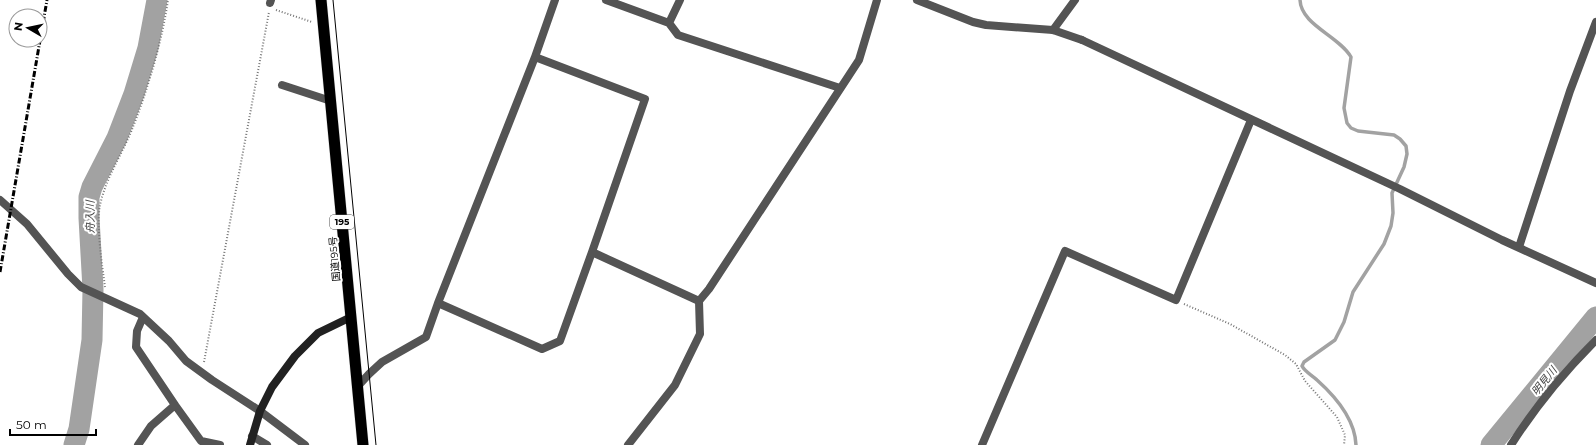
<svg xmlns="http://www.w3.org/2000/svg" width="1596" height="445" font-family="Montserrat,'Noto Sans JP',sans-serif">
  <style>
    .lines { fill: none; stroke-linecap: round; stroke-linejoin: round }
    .stream { stroke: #a2a2a2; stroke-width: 3.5 }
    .river { stroke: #a2a2a2; stroke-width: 21 }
    .trunk-casing { stroke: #dbdbdb; stroke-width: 12 }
    .path { stroke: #767676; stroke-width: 2; stroke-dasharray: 1 2; stroke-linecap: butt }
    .minor { stroke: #545454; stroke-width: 8 }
    .tertiary { stroke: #545454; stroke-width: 8 }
    .secondary { stroke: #212121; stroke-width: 8 }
    .trunk { stroke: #000; stroke-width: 11 }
    .tram { stroke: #000; stroke-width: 1 }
    .rail { stroke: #000; stroke-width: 3; stroke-dasharray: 6 2 1 2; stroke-linecap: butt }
    .labels { text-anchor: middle; stroke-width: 4; stroke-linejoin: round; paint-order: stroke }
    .shield { fill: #fff; stroke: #4c4c4c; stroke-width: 1 }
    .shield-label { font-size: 9px; font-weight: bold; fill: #000 }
    .street-label { font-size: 10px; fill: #000; stroke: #fff }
    .water-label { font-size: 11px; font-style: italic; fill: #434343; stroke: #fff }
  </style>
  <rect width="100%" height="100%" fill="#fff"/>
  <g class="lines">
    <path class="stream" d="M 1300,0 C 1301,25 1339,36 1351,57 L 1344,108 L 1347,123 L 1351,128 L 1358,131 L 1394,135 L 1400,139 L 1406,146 L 1407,154 L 1404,167 L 1392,193 L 1393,213 L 1391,226 L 1384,244 L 1353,292 L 1344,322 L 1335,340 L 1304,362 L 1302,366 C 1305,372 1312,375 1317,380 C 1336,397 1355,419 1356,445"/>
    <path class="river" d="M 74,445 L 79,429 L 92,340 L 93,289 L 89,218 L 89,197 L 92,187 L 117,138 L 134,94 L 148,48 L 157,0
      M 1491,445 L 1596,317"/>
    <g class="trunk-casing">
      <path id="trunk" d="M 321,0 L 363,445"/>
    </g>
    <path class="path" d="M 276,10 L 312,22
      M 105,287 C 102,265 96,225 100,205 C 106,178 121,156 131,132 C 147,92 162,42 168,0
      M 1184,304 L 1230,324 L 1285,355 L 1296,364 L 1305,381 L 1337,417 L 1345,435 L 1344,445
      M 204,362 L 269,12"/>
    <path class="minor" d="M 606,0 L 669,23
      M 680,0 L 669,23 L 678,35 L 840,88
      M 270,3 L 271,0
      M 1053,30 L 1075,0
      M 1082,40 L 1400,189 L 1502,240 L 1596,283
      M 535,57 L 555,0
      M 282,85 L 331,101
      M 0,200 L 27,224 L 68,274 L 81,287 L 140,314 L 169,341 L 186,361 L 212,380 L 260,411 L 305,445
      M 1519,247 L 1570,91 L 1596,22
      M 592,252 L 645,99 L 535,57 L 438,303 L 542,349 L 560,341 L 592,252 L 699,301
      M 143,317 L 137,331 L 136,347 L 175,405
      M 357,387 L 369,374 L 382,362 L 426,337 L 438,303
      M 252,436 L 267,445
      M 138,445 L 151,426 L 175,405 L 201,441 L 220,445
      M 982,445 L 1065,251 L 1176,300 L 1251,120
      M 1511,445 C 1535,407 1564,372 1596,340"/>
    <path class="tertiary" d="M 917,0 L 973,22 L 986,25 L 1053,30 L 1082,40
      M 628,445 L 675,385 L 700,334 L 699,301 L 709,289 L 859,60 L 877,0"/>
    <path class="secondary" d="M 250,445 L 260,411 L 272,387 L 295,356 L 318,333 L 351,317"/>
    <use href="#trunk" class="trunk"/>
    <path class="tram" d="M 333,0 L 376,445"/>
    <path class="rail" d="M 0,272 L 47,0"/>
  </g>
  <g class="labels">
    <rect class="shield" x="330" y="215" width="24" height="14" rx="3"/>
    <g class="shield-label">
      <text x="342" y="225">195</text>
    </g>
    <g class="street-label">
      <text transform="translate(334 259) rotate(-95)" y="4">国道195号</text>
    </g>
    <g class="water-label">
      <text transform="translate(90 217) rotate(-90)" y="4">舟入川</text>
      <text transform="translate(1544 381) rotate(-51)" y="4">明見川</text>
    </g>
  </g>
  <g transform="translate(28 28) rotate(279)"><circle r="19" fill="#ffffff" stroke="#999999"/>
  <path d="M0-3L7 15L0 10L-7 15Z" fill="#000000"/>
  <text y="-6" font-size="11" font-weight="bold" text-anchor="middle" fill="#000000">N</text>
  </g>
  <path d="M10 429v6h86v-6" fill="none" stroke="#000000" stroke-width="2"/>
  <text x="16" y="429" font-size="12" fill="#000000" stroke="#ffffff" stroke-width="3" paint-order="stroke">50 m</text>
</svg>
